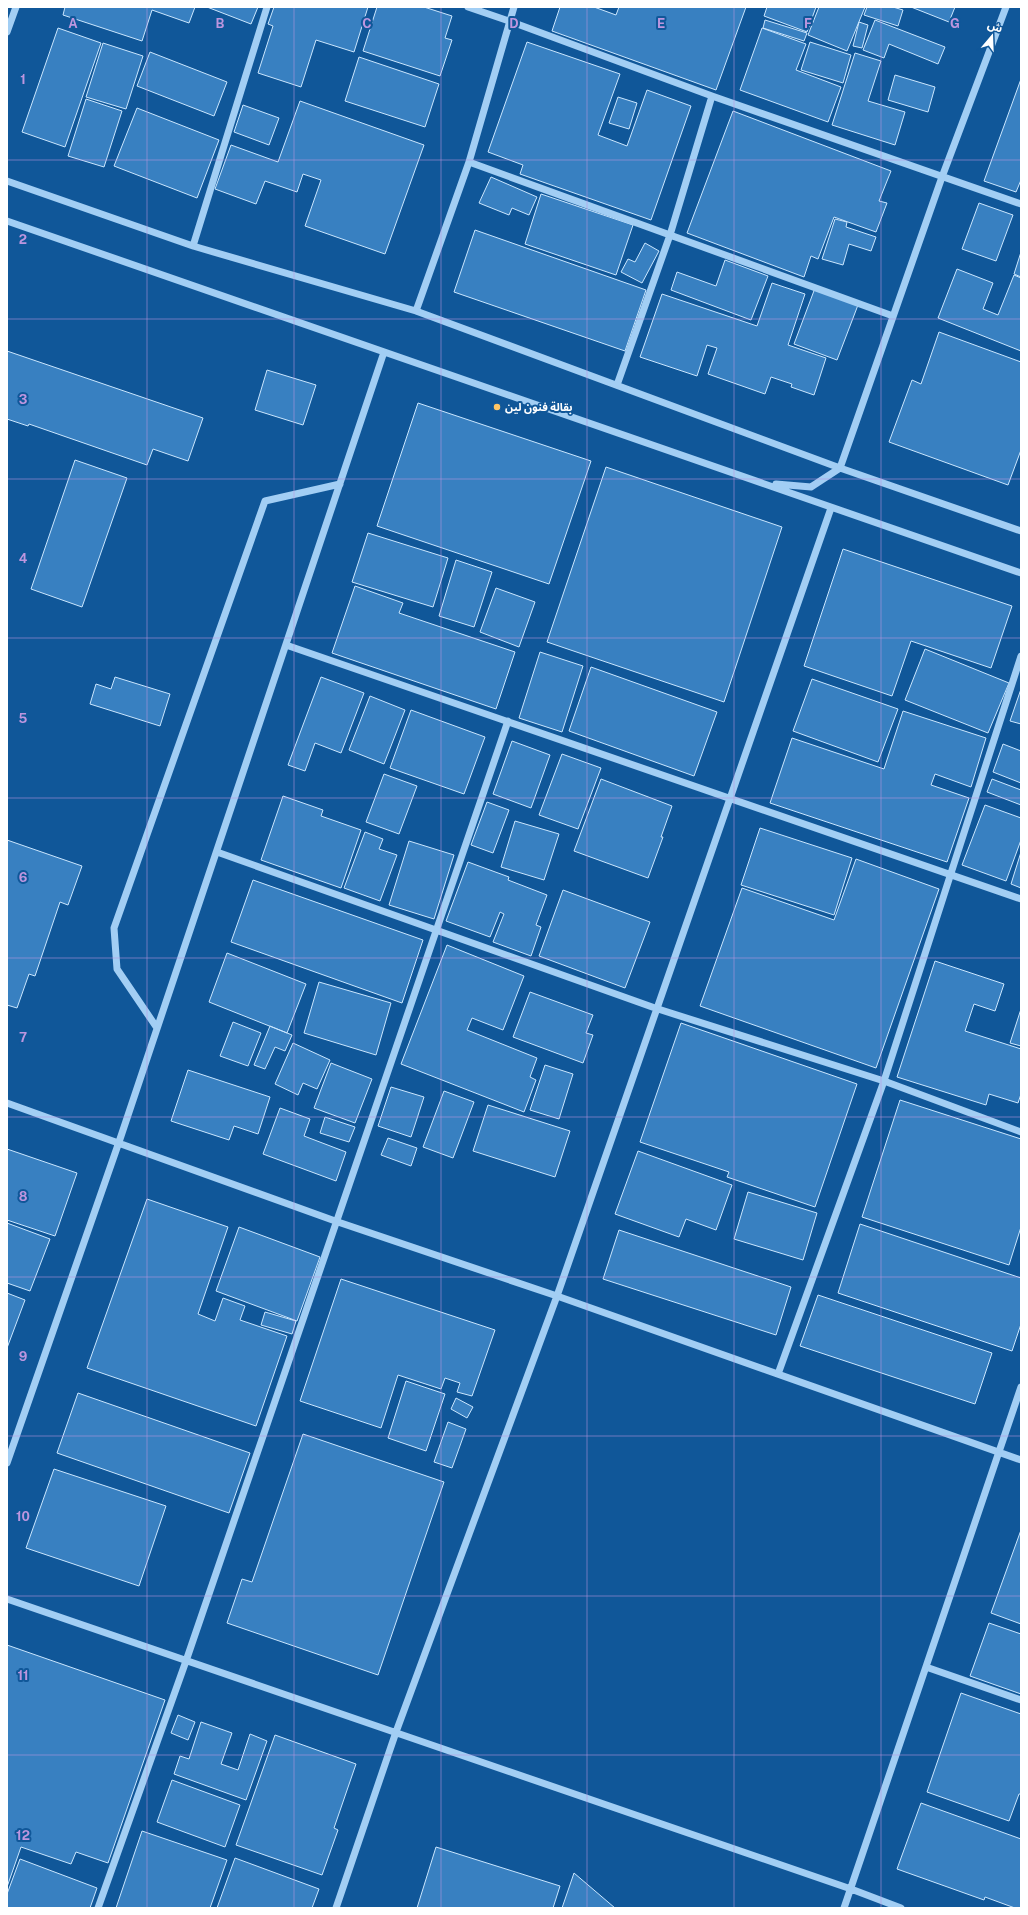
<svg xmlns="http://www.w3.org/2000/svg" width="1028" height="1915" font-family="'Public Sans','Noto Sans Arabic',sans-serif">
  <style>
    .building { fill: #3880c1; stroke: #cae6fe }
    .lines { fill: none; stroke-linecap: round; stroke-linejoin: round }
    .minor { stroke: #a2cef4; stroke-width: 7 }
    .grid { fill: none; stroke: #bd96df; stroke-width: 1; stroke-opacity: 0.55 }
    .poi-dot { fill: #ffc665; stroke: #105799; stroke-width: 1.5 }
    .labels { text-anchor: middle; stroke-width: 4; stroke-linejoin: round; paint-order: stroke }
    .poi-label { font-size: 11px; font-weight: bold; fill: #fff; stroke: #105799; text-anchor: start }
    .grid-label { font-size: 13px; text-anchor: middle; font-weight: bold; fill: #bd96df; stroke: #105799; stroke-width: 4; stroke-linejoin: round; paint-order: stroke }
  </style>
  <rect width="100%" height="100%" fill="#105799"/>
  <path class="building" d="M 65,7 L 195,7 L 189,23 L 152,10 L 142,41 L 63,15 Z
    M 207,7 L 258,7 L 251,24 Z
    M 274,7 L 368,7 L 354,52 L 316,40 L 301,87 L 258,73 L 273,26 L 268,24 Z
    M 377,7 L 424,7 L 452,16 L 445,38 L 452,40 L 440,76 L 363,51 Z
    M 560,7 L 594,7 L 616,15 L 619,7 L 746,7 L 716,90 L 552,31 Z
    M 767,7 L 816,7 L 807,32 L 764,16 Z
    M 819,7 L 865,7 L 847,51 L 808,35 Z
    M 867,7 L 893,7 L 903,10 L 898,26 L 864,15 Z
    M 911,7 L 955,7 L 949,22 Z
    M 765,20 L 807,33 L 804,41 L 763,28 Z
    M 875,20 L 945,47 L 938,64 L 889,44 L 884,58 L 863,50 Z
    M 859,22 L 868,25 L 862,48 L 853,46 Z
    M 58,28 L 101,43 L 65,147 L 22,132 Z
    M 762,28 L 806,44 L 796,70 L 841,87 L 828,122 L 740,90 Z
    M 527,42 L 620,74 L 598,135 L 627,146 L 647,90 L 691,106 L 651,220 L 520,174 L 523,165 L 488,152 Z
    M 810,42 L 851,55 L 843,83 L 801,70 Z
    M 103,43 L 143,56 L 126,109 L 86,97 Z
    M 150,52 L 227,82 L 214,116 L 137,86 Z
    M 855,53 L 881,61 L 868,101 L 905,112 L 895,145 L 832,125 Z
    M 359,57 L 439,84 L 425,127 L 345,101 Z
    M 895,75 L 935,87 L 928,112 L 888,100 Z
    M 1021,79 L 1021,180 L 1016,192 L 984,181 Z
    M 618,97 L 637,103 L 629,129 L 609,123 Z
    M 86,99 L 122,111 L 104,167 L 68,156 Z
    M 300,101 L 424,145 L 385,254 L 305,226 L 321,180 L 303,174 L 297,192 L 265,181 L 256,204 L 215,189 L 231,145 L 278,162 Z
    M 243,105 L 279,118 L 269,145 L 234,132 Z
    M 137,108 L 219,140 L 197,198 L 114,166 Z
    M 733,111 L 891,171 L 879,201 L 887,203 L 876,232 L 834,217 L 818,259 L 811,256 L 804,277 L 687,233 Z
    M 491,177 L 537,197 L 529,215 L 512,208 L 509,215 L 479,203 Z
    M 541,194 L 633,225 L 616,275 L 525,244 Z
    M 979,203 L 1013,215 L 996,261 L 962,249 Z
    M 835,219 L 847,222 L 846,227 L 876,237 L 871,251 L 849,244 L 843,265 L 822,259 Z
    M 475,230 L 646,290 L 625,351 L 454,292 Z
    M 645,243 L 659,251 L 642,283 L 621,272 L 628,259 L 635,262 Z
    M 1021,252 L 1021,277 L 1014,274 Z
    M 725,260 L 768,276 L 751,320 L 671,290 L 677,272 L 716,286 Z
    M 957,269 L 993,283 L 983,309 L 998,315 L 1014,275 L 1021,278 L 1021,351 L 938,318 Z
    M 772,283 L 805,294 L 788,345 L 826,358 L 814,395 L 791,387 L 792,384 L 771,377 L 765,394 L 708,374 L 717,348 L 707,345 L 697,376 L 640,357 L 662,294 L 757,326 Z
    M 815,288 L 858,305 L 837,360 L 794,344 Z
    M 939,332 L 1021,362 L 1021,450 L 1008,485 L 889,442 L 912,380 L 921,384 Z
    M 7,351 L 203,418 L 188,461 L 153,449 L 147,465 L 29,424 L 28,426 L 7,419 Z
    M 267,370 L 316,385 L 303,425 L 255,410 Z
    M 418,403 L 591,461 L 549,584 L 377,526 Z
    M 75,460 L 127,478 L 82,607 L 31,589 Z
    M 606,467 L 782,527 L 724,702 L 547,642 Z
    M 368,533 L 448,558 L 433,607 L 352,582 Z
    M 843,549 L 1012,606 L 991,668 L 911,641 L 892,696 L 804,666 Z
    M 456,560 L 492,572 L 474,627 L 439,616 Z
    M 355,586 L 403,603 L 399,613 L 515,652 L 496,709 L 332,653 Z
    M 496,588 L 535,602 L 519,647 L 480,632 Z
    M 925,649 L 1009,683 L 988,733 L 905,700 Z
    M 540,652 L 583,666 L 562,732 L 519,718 Z
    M 591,667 L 717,712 L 694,776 L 569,731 Z
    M 115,677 L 170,694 L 160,726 L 90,704 L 96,684 L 111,689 Z
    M 321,677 L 364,693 L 341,753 L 315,743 L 305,771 L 288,765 Z
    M 812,679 L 898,709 L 878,762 L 793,731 Z
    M 1021,689 L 1021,724 L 1010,721 Z
    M 370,696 L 405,710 L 384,764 L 349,750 Z
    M 411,710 L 485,737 L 464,794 L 390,768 Z
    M 903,711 L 986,738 L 971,787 L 935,774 L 931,785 L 969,798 L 947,862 L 770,803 L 792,738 L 884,769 Z
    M 512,741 L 550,755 L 531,808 L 493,794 Z
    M 1003,744 L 1021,751 L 1021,783 L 993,772 Z
    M 562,754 L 601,768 L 578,829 L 539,815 Z
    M 384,774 L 417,786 L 399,834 L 366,822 Z
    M 601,779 L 672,806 L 661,837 L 663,837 L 648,878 L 574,851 Z
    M 992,779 L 1021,790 L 1021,805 L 987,792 Z
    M 283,796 L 323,810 L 321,816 L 361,830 L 341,888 L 261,860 Z
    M 487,802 L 509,810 L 493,853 L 471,845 Z
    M 985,805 L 1021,818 L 1021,840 L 1006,881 L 962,865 Z
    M 515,821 L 559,834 L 544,880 L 501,867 Z
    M 760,828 L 852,858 L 834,915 L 741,885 Z
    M 365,832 L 383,839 L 379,849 L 397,855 L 380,901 L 344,888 Z
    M 7,840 L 82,866 L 68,905 L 60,902 L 35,976 L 29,974 L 17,1008 L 7,1005 Z
    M 409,841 L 454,855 L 434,919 L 389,905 Z
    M 1021,852 L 1021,888 L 1011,884 Z
    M 856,859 L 939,889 L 876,1068 L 700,1006 L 742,888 L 834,920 Z
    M 468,862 L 509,877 L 508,880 L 547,895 L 536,925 L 541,927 L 531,956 L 493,942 L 504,914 L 500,912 L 490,937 L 446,921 Z
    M 253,880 L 423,940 L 402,1003 L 231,942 Z
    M 563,890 L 650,922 L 625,988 L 539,956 Z
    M 447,945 L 524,976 L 503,1030 L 472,1018 L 467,1030 L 537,1058 L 530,1077 L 536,1080 L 524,1112 L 401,1064 Z
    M 227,953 L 306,984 L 287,1033 L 209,1002 Z
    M 935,961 L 1004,984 L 995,1011 L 974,1004 L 965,1031 L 1021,1049 L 1021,1094 L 1018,1103 L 989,1094 L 986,1105 L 897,1077 Z
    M 319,982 L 391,1003 L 376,1055 L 304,1033 Z
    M 530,992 L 593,1015 L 586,1033 L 593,1035 L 583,1063 L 513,1037 Z
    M 1021,1009 L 1021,1046 L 1010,1043 Z
    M 233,1022 L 261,1033 L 248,1066 L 220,1056 Z
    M 681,1023 L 857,1084 L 815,1207 L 727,1177 L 729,1172 L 640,1142 Z
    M 270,1026 L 292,1035 L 285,1051 L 275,1047 L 265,1069 L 254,1065 Z
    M 293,1043 L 330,1060 L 317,1089 L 303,1083 L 298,1095 L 275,1084 Z
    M 331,1063 L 372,1079 L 355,1123 L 314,1108 Z
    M 545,1065 L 573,1074 L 559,1119 L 530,1110 Z
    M 188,1070 L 270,1097 L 258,1134 L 234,1126 L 229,1140 L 171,1121 Z
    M 391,1087 L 424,1097 L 411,1137 L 378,1126 Z
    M 444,1091 L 474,1102 L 453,1158 L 423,1147 Z
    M 900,1100 L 1021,1139 L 1021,1227 L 1009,1265 L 862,1217 Z
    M 488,1105 L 570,1131 L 555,1177 L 473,1151 Z
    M 280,1108 L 310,1119 L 304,1136 L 346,1152 L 336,1181 L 263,1154 Z
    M 325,1117 L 355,1127 L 349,1142 L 320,1133 Z
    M 388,1138 L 417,1148 L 411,1166 L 381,1155 Z
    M 7,1149 L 77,1173 L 55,1236 L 7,1220 Z
    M 638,1151 L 732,1185 L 716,1230 L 686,1219 L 679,1237 L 615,1214 Z
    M 748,1192 L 817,1213 L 803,1260 L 734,1239 Z
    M 147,1199 L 228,1227 L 198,1314 L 215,1321 L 223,1298 L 245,1306 L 240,1320 L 287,1336 L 256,1426 L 87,1368 Z
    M 7,1223 L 50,1239 L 30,1291 L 7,1283 Z
    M 860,1224 L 1021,1278 L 1021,1324 L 1012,1351 L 838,1293 Z
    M 239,1227 L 320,1257 L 297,1321 L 216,1291 Z
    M 619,1230 L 791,1287 L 776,1335 L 603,1279 Z
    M 341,1279 L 495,1330 L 472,1396 L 457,1392 L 460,1383 L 445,1378 L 441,1389 L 398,1375 L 381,1428 L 300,1401 Z
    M 7,1293 L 25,1300 L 7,1348 Z
    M 818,1295 L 992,1353 L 975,1404 L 800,1346 Z
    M 265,1312 L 296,1321 L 292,1334 L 261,1325 Z
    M 406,1381 L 445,1394 L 426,1451 L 388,1438 Z
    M 78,1393 L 250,1453 L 229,1513 L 57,1453 Z
    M 456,1398 L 473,1407 L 467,1418 L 451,1409 Z
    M 448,1422 L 466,1429 L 452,1468 L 434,1462 Z
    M 303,1434 L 444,1482 L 378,1675 L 227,1623 L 242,1579 L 252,1582 Z
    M 54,1469 L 166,1506 L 139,1586 L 26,1548 Z
    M 1021,1530 L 1021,1624 L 991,1613 Z
    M 989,1623 L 1021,1634 L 1021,1694 L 970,1676 Z
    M 7,1645 L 165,1700 L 108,1863 L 76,1852 L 71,1864 L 21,1847 L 7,1887 Z
    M 961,1693 L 1021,1714 L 1021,1794 L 1019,1794 L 1009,1821 L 927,1792 Z
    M 178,1715 L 195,1722 L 188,1740 L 171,1733 Z
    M 201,1722 L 232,1733 L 221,1764 L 238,1770 L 250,1734 L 267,1741 L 246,1800 L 174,1774 L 180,1756 L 189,1759 Z
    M 275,1735 L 356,1764 L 334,1828 L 338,1830 L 322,1875 L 236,1845 Z
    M 172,1780 L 240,1805 L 225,1847 L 157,1822 Z
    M 921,1803 L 1021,1839 L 1021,1908 L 1015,1908 L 985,1897 L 984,1900 L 897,1869 Z
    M 142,1831 L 227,1860 L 210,1908 L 116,1908 Z
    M 436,1847 L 560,1886 L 553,1908 L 417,1908 Z
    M 235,1858 L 319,1889 L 312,1908 L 217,1908 Z
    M 20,1859 L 97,1888 L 90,1908 L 7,1908 L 7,1894 Z
    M 574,1873 L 615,1908 L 562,1908 Z"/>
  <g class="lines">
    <path class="minor" d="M 468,7 L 509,21 L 712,96 L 1021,204
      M 7,32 L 16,7
      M 469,162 L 893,316
      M 7,181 L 193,246 L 416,311 L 840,468 L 1021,531
      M 7,221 L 1021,573
      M 193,246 L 267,7
      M 416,311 L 469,162 L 514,7
      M 617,385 L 670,235 L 712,96
      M 776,484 L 811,487 L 840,468 L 942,177 L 1006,7
      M 286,645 L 1021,899
      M 217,852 L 655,1008 L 884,1081 L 1021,1132
      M 157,1028 L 117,969 L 114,928 L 265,501 L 340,484
      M 7,1103 L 338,1222 L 557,1296 L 1021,1460
      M 778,1374 L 884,1081 L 1021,656
      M 7,1463 L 119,1142 L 384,352
      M 7,1599 L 851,1889 L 901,1908
      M 926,1667 L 1021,1700
      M 98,1908 L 186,1661 L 508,721
      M 336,1908 L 396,1732 L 557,1296 L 831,508
      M 844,1908 L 1021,1387"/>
  </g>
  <path class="grid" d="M 147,7 L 147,1908M 294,7 L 294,1908M 441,7 L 441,1908M 587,7 L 587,1908M 734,7 L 734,1908M 881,7 L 881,1908M 7,160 L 1021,160M 7,319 L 1021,319M 7,479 L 1021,479M 7,638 L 1021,638M 7,798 L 1021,798M 7,958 L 1021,958M 7,1117 L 1021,1117M 7,1277 L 1021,1277M 7,1436 L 1021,1436M 7,1596 L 1021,1596M 7,1755 L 1021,1755"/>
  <circle class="poi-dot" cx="497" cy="407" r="4"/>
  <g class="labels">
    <g class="poi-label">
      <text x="505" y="411">بقالة فنون لين</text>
    </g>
  </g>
  <g class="grid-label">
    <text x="73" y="28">A</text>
    <text x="220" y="28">B</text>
    <text x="367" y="28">C</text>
    <text x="514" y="28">D</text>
    <text x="661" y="28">E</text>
    <text x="808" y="28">F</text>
    <text x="955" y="28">G</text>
    <text x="23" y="84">1</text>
    <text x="23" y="244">2</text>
    <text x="23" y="404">3</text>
    <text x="23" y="563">4</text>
    <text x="23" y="723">5</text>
    <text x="23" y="882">6</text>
    <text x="23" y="1042">7</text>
    <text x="23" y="1201">8</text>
    <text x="23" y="1361">9</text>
    <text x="23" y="1521">10</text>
    <text x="23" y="1680">11</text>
    <text x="23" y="1840">12</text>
  </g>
  <rect width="1028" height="1915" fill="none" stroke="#ffffff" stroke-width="16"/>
  <g transform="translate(992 36) rotate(19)" stroke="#105799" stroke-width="3" paint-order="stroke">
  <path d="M0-3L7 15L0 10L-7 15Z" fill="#ffffff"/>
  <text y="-6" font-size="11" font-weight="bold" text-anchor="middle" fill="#ffffff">ش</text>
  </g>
</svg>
